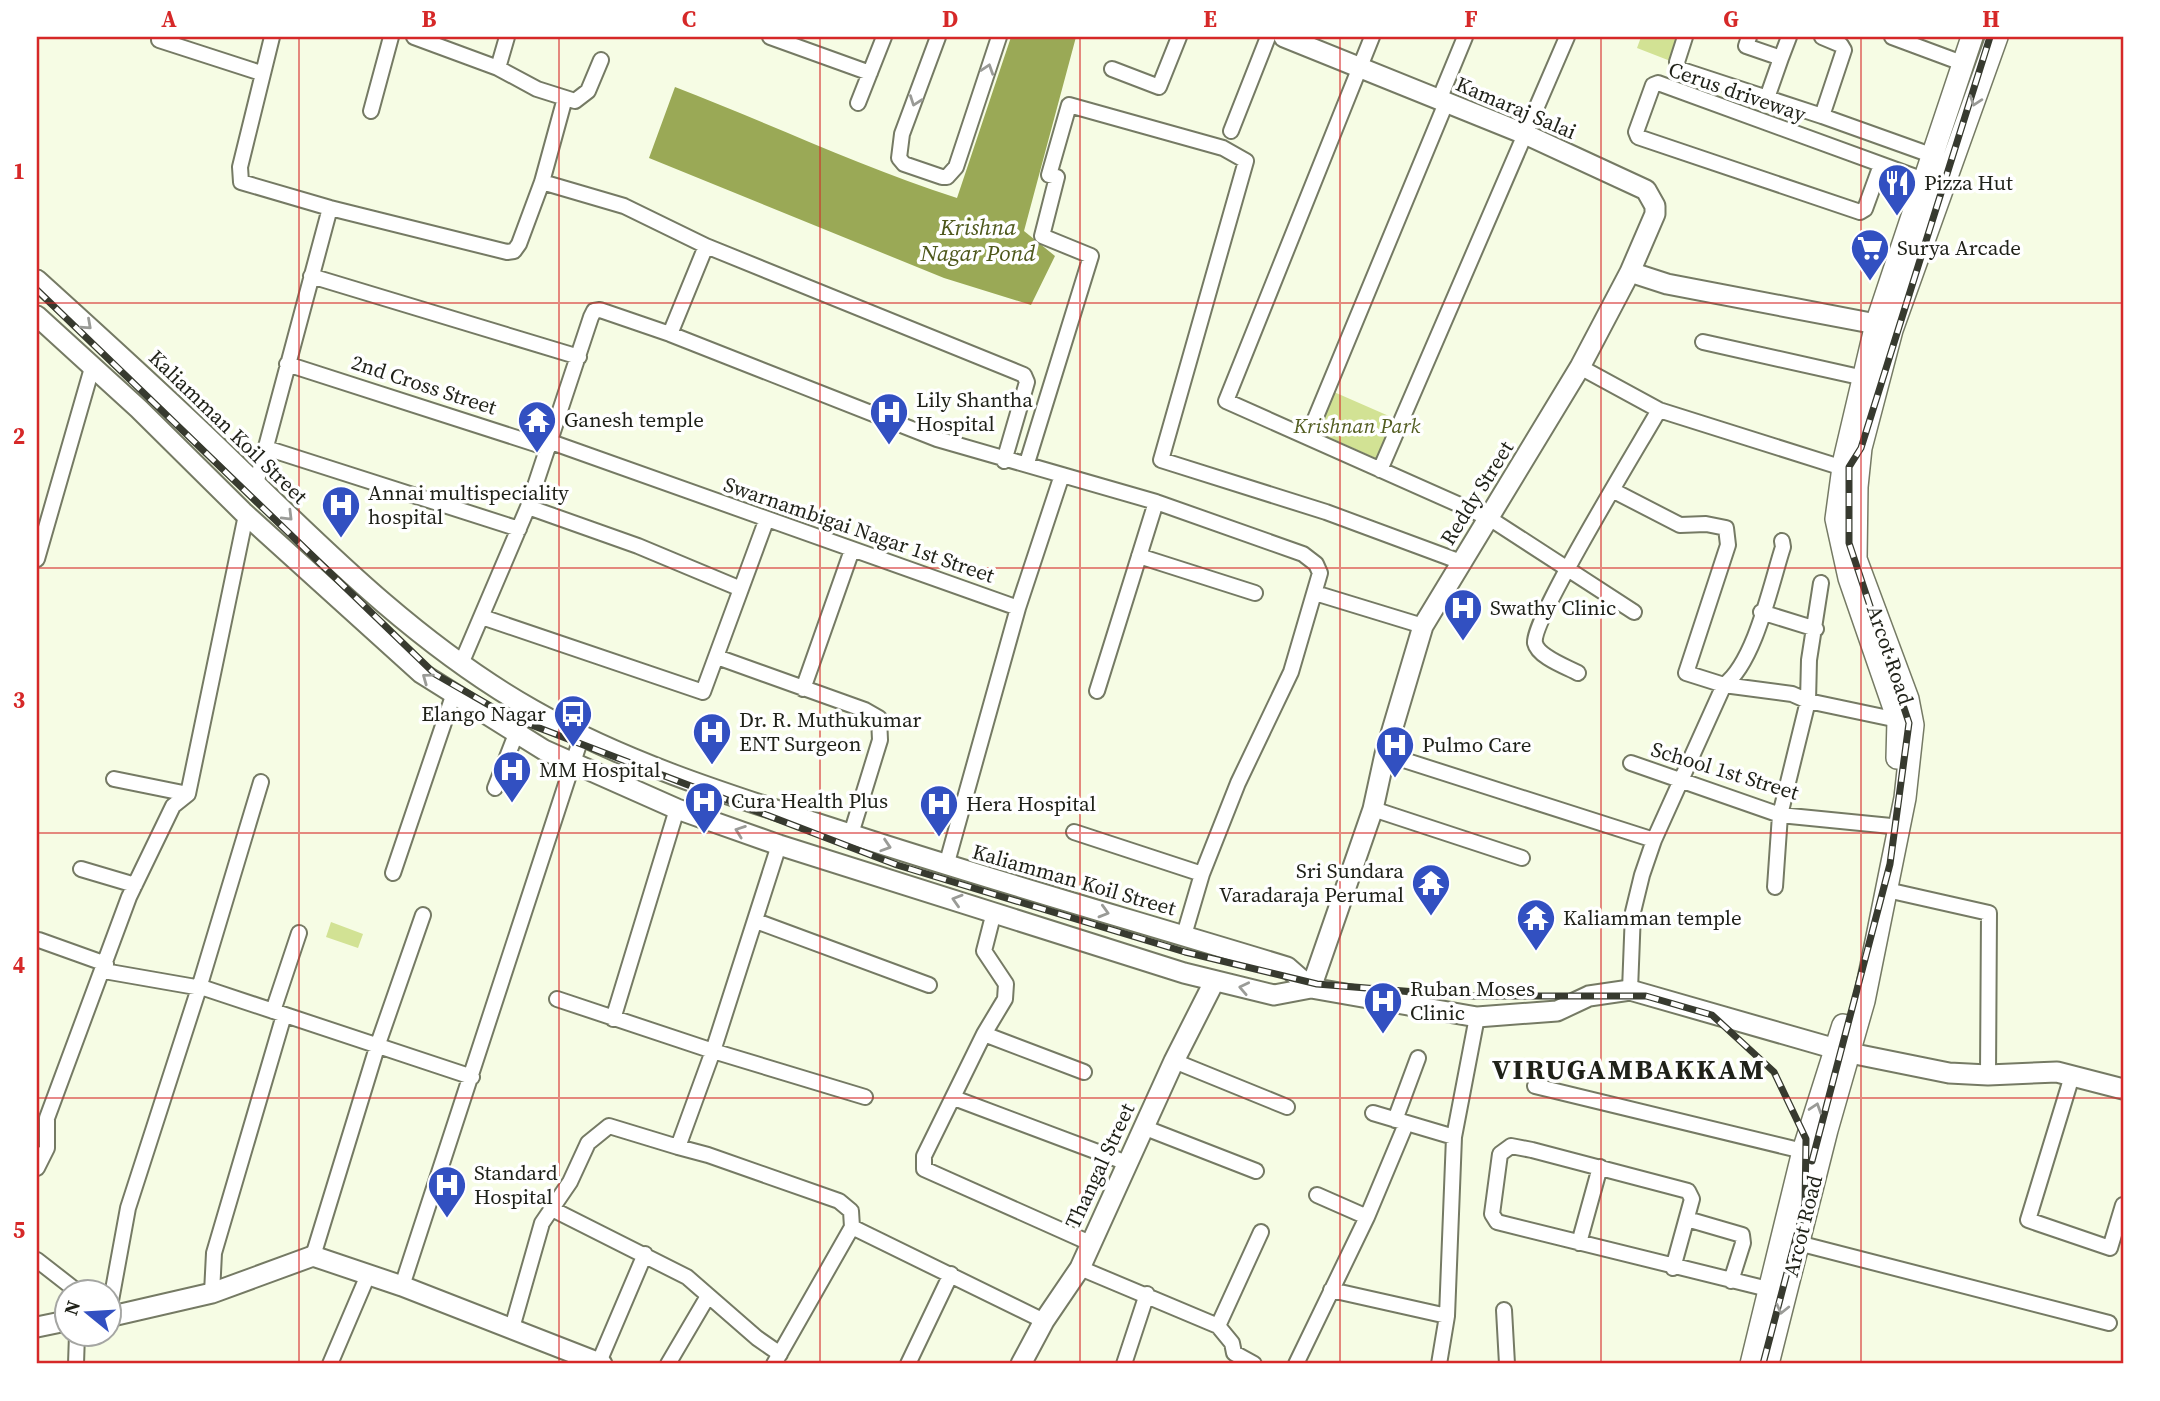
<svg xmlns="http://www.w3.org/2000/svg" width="2160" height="1401" font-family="'Source Serif 4',serif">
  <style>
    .green { fill: #d2e294 }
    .water { fill: #9aa956 }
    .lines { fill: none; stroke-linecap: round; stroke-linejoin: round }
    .street-casing { stroke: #757a64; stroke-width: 18 }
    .secondary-casing { stroke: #757a64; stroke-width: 23 }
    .primary-casing { stroke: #757a64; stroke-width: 24 }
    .street { stroke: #fff; stroke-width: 14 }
    .secondary { stroke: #fff; stroke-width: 19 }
    .primary { stroke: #fff; stroke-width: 21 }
    .rail-casing { stroke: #373a2f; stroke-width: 7 }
    .rail { stroke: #fff; stroke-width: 4.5; stroke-dasharray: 13; stroke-linecap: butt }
    .oneway { stroke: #9a9b97 }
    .grid { fill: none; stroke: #d62828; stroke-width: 2; stroke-opacity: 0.55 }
    .labels { text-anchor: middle; stroke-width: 7; stroke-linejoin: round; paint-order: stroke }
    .street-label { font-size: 21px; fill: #1f2118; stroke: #fff }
    .poi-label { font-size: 21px; fill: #1f2118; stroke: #fff; text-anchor: start }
    .park-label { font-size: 21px; font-style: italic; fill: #535d21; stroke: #fff }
    .water-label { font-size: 23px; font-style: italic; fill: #4d571b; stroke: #fff }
    .district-label { font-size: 28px; font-weight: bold; letter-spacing: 2px; fill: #1f2118; stroke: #fff }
    .neatline { fill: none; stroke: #d62828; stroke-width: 2.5 }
    .grid-label { font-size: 23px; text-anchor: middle; font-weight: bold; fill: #d62828 }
  </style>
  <rect width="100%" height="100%" fill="#f6fce4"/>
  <path class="green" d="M 1641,37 L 1683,37 L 1673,62 L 1637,48 Z
    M 1334,392 L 1398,420 L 1380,460 L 1317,432 Z
    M 331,922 L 363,934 L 358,948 L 326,937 Z"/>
  <path class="water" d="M 1011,37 L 1076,37 L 1024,231 L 1055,256 L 1031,305 L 944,278 L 649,158 L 675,87 C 769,123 861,167 957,198 Z"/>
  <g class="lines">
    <g class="street-casing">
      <path id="street" d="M 272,37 L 240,167 L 241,182 L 330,208 L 507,252 L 514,251 L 519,244 L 542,182 L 565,98
        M 414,37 L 498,68 L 537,89 L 575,101 L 588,91 L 601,60
        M 770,37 L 870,73
        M 938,37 L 902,134 L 899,158 L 904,164 L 942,177 L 947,177 L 956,167 L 999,37
        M 1372,37 L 1226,401 L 1489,518 L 1634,612
        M 1685,37 L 1677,62 L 1679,69 L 1822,116
        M 1749,37 L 1746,46 L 1781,58 L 1767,98
        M 1822,37 L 1841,45 L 1844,50 L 1822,116 L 1931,155
        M 1892,37 L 1962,63
        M 159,40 L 261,73
        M 1781,58 L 1789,37
        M 498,68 L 507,37
        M 1112,69 L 1159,87 L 1179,37
        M 1439,100 L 1465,37
        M 858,103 L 884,37
        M 371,111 L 391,37
        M 1231,131 L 1268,37
        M 1881,165 L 1865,209 L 1860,212 L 1638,137 L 1636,132 L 1653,85 L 1658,83 L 1924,180
        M 542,182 L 624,206 L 706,246 L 1024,375 L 1027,382 L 1004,461
        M 311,276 L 579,357
        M 670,334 L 706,246
        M 1703,342 L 1864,378
        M 287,364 L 548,448
        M 1580,367 L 1659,410 L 1843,468
        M 1308,436 L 1446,103
        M 551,442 L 1018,608
        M 266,448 L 519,529
        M 1027,463 L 1091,256 L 1042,236 L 1057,177 L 1049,175 L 1069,105 L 1223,148 L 1246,161 L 1161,460 L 1326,512 L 1461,562
        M 1380,470 L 1567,37
        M 256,484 L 330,208
        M 1614,491 L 1680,525 L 1706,524 L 1726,528 L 1728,545 L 1686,673 L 1724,685 L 1792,694 L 1808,701 L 1898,720
        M 528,507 L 638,546 L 741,589
        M 1139,556 L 1255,593
        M 37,559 L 92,368
        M 1315,593 L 1423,626
        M 1761,612 L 1816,629
        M 482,617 L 703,692 L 766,521
        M 717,657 L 865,710 L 879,718 L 880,740 L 851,834
        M 461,664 L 528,507 L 591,317 L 594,311 L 600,310 L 670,334 L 937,439 L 1156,502 L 1303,554 L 1316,564 L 1320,573 L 1291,672 L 1238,783 L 1202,874 L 1184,935
        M 1578,673 C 1567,667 1538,657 1535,643 C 1531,621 1641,442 1659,410
        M 803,689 L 852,550
        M 1097,691 L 1156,502
        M 1385,754 L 1654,840
        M 1631,763 L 1780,815 L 1891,826
        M 114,779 L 188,794
        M 495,788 L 516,734
        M 1373,809 L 1522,858
        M 1074,832 L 1202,874
        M 946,866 L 1018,608 L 1062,475
        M 81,869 L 135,885
        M 393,873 L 453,696
        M 1775,887 L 1780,815 L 1808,701 L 1809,660 L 1821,583
        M 1887,890 L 1989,913 L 1988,1075
        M 994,912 L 984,951 L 1006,984 L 1005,999 L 984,1034 L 924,1156 L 924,1169 L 1090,1243
        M 756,921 L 929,985
        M 39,940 L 106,964
        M 104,971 L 207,989 L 472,1077
        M 1630,990 L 1633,912 L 1642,875 L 1654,840 L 1724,685 C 1755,662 1771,584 1783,547 L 1782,541
        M 557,999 L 713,1051 L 779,845
        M 273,1011 L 299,933
        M 613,1019 L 677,809
        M 984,1034 L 1084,1072
        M 1174,1061 L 1287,1107
        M 2072,1076 L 2028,1220 L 2110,1248 L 2123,1205
        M 1535,1086 L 1803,1151
        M 865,1097 L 713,1051 L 678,1147 L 708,1155 L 839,1201 L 851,1211 L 852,1227 L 1044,1321
        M 954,1098 L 1127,1163
        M 1373,1113 L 1454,1137
        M 1395,1120 L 1418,1058
        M 1143,1127 L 1256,1171
        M 37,1168 L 47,1148 L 47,1118 L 129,897 L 173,806 L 188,794 L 246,515
        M 1317,1195 L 1367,1217
        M 552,1209 L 687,1277 L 757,1338 L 780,1354
        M 1687,1219 L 1742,1235 L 1743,1243 L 1731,1281
        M 1579,1243 L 1600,1167
        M 1798,1243 L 2109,1323
        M 313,1256 L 378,1044 L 423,915
        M 37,1260 L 78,1292
        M 1080,1268 L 1218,1326 L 1232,1343 L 1234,1353 L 1254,1364
        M 1673,1268 L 1692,1199 L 1688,1191 L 1532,1150 L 1511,1146 L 1500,1154 L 1492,1214 L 1497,1222 L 1768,1289
        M 402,1286 L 582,735
        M 1331,1290 L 1447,1316
        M 212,1293 L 214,1253 L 284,1015
        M 1504,1310 L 1507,1364
        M 108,1317 L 128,1208 L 199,988 L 261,782
        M 1218,1326 L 1261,1232
        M 512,1328 L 542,1223 L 570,1182 L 588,1143 L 609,1126 L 678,1147
        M 599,1362 L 645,1254
        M 76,1364 L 77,1334
        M 330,1364 L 368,1275
        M 668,1364 L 708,1296
        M 774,1364 L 852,1227
        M 908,1364 L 951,1274
        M 1124,1364 L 1147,1294
        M 1296,1364 L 1367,1217 L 1406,1124
        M 1439,1364 L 1447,1316 L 1454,1137 L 1477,1017"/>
    </g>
    <g class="secondary-casing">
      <path id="secondary" d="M 1284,37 L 1527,135 L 1646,190 L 1655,206 L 1655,214 L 1630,272
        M 37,280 C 100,337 163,394 225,454 C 320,546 416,644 533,710 C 633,767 745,800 853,835 C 997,882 1143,923 1287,967 L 1311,988
        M 37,316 L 139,409 L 243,512 L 421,673 L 544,750 L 677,809 L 779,845 L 1184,973 L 1274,995 L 1311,988 L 1477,1017 L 1557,1011 L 1589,996 L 1630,990 L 1836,1049
        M 1311,988 L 1373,809 L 1385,754 L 1423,626 L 1580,367 L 1630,272 L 1667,284 L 1876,324
        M 1850,1053 L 1949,1073 L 1988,1075 L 2057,1072 L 2123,1089
        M 108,1317 L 212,1293 L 313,1256 L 402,1286 L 602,1364
        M 37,1327 L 66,1321
        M 1021,1364 L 1044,1321 L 1080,1268 L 1174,1061 L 1214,982"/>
    </g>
    <g class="primary-casing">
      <path id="primary" d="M 1897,758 L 1898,720 L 1849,578 L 1836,519 L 1844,460 L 1876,324 L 1972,37
        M 1751,1364 L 1803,1151 L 1843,1025
        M 1768,1364 L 1827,1130 L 1864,1001 L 1905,798 L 1913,725 L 1908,699 L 1856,559 L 1857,487 L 1861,448 L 1892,330 L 1997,37"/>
    </g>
    <use href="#street" class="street"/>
    <use href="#secondary" class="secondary"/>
    <use href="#primary" class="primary"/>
    <g class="rail-casing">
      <path id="rail" d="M 37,290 L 435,674 L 508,716 L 897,865 L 1185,952 L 1317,984 L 1465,996 L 1646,996 L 1712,1015 L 1774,1072 L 1806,1139 L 1805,1204 L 1763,1364
        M 1812,1161 L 1890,864 L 1909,723 L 1849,543 L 1849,467 L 1861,448 L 1990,37"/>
    </g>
    <use href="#rail" class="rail"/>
  </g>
  <defs><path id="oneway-chevron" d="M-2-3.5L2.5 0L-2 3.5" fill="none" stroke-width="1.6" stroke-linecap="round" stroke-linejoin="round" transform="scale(1.75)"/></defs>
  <g class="oneway">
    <use href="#oneway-chevron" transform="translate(988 69) rotate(-72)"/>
    <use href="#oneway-chevron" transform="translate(915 101) rotate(110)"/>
    <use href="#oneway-chevron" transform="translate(1975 101) rotate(109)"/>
    <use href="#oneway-chevron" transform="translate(87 325) rotate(42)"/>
    <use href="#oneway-chevron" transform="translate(288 516) rotate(45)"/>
    <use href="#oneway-chevron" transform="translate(427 678) rotate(-144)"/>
    <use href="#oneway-chevron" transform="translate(740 831) rotate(-160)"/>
    <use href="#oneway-chevron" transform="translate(886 846) rotate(18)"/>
    <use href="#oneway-chevron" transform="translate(957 900) rotate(-163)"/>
    <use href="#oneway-chevron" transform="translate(1104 912) rotate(16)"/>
    <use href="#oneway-chevron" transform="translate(1244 988) rotate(-168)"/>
    <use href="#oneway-chevron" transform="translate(1816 1108) rotate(-72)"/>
    <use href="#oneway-chevron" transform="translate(1782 1309) rotate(103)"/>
  </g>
  <path class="grid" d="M 299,37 L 299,1364M 559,37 L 559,1364M 820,37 L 820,1364M 1080,37 L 1080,1364M 1340,37 L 1340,1364M 1601,37 L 1601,1364M 1861,37 L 1861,1364M 37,303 L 2123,303M 37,568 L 2123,568M 37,833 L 2123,833M 37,1098 L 2123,1098"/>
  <defs>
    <g id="restaurant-pin" transform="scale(2.0125)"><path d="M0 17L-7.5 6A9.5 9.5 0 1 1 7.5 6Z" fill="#3250c1" stroke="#fff"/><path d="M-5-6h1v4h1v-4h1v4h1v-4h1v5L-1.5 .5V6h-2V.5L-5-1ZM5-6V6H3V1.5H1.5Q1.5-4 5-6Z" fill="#fff"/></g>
    <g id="supermarket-pin" transform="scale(2.0125)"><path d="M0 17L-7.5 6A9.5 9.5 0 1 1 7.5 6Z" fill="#3250c1" stroke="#fff"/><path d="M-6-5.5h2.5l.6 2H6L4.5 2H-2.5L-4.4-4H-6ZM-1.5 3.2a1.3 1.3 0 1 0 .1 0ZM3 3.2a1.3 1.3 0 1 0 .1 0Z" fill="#fff"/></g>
    <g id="hospital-pin" transform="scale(2.0125)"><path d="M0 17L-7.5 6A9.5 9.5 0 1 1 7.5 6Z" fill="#3250c1" stroke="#fff"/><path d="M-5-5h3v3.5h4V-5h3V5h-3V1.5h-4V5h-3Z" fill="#fff"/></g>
    <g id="temple-pin" transform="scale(2.0125)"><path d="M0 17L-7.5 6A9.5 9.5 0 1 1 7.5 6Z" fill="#3250c1" stroke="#fff"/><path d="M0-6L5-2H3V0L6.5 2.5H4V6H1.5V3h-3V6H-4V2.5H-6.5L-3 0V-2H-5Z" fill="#fff"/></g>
    <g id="bus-pin" transform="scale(2.0125)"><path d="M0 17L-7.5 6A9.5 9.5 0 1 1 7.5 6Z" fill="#3250c1" stroke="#fff"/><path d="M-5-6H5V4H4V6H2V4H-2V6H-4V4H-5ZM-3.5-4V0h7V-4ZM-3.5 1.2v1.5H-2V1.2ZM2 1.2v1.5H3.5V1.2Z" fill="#fff"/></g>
  </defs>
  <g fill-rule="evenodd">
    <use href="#restaurant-pin" x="1897" y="183"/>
    <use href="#supermarket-pin" x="1870" y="248"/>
    <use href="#hospital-pin" x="889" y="412"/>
    <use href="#temple-pin" x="537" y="420"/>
    <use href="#hospital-pin" x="341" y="505"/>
    <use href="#hospital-pin" x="1463" y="608"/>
    <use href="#bus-pin" x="573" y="714"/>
    <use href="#hospital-pin" x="712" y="732"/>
    <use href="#hospital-pin" x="1395" y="745"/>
    <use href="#hospital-pin" x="512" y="770"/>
    <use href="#hospital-pin" x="704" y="801"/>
    <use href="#hospital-pin" x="939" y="804"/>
    <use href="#temple-pin" x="1431" y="883"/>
    <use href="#temple-pin" x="1536" y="918"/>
    <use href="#hospital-pin" x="1383" y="1001"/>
    <use href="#hospital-pin" x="447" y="1185"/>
  </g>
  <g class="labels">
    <g class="street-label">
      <text transform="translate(1737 92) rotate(19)" y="7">Cerus driveway</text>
      <text transform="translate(1516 108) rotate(23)" y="7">Kamaraj Salai</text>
      <text transform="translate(424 385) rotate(18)" y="7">2nd Cross Street</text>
      <text transform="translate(228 427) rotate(44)" y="7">Kaliamman Koil Street</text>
      <text transform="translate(1477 493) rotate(-58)" y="7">Reddy Street</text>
      <text transform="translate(859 530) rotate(19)" y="7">Swarnambigai Nagar 1st Street</text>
      <text transform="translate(1890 655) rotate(71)" y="7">Arcot Road</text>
      <text transform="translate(1725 771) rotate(17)" y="7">School 1st Street</text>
      <text transform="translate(1074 880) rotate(16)" y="7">Kaliamman Koil Street</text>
      <text transform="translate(1100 1166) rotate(-65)" y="7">Thangal Street</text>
      <text transform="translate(1803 1226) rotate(-76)" y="7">Arcot Road</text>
    </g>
    <g class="poi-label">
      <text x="1924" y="190">Pizza Hut</text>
      <text x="1897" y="255">Surya Arcade</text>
      <text x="916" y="407">Lily Shantha<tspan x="916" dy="24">Hospital</tspan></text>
      <text x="564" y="427">Ganesh temple</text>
      <text x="368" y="500">Annai multispeciality<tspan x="368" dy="24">hospital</tspan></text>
      <text x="1490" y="615">Swathy Clinic</text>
      <text x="546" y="721" text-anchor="end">Elango Nagar</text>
      <text x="739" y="727">Dr. R. Muthukumar<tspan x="739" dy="24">ENT Surgeon</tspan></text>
      <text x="1422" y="752">Pulmo Care</text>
      <text x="539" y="777">MM Hospital</text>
      <text x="731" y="808">Cura Health Plus</text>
      <text x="966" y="811">Hera Hospital</text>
      <text x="1404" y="878" text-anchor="end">Sri Sundara<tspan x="1404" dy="24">Varadaraja Perumal</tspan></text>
      <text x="1563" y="925">Kaliamman temple</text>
      <text x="1410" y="996">Ruban Moses<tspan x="1410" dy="24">Clinic</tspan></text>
      <text x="474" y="1180">Standard<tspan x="474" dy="24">Hospital</tspan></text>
    </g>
    <g class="park-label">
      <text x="1357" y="433">Krishnan Park</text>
    </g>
    <g class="water-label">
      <text x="978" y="235">Krishna<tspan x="978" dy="26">Nagar Pond</tspan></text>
    </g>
    <g class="district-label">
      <text x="1629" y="1079">VIRUGAMBAKKAM</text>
    </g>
  </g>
  <rect width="2160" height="1401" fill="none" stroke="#ffffff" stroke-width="77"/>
  <g transform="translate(88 1313) rotate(288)"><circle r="33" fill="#ffffff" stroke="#a5a6a3" stroke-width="2"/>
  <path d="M0-5L12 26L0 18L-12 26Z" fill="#3250c1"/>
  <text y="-10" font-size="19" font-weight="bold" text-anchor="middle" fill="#1f2118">N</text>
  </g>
  <rect x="38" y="38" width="2084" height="1324" class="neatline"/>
  <g class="grid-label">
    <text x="169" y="27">A</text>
    <text x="429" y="27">B</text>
    <text x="689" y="27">C</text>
    <text x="950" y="27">D</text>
    <text x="1210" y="27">E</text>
    <text x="1471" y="27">F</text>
    <text x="1731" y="27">G</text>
    <text x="1991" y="27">H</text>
    <text x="19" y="179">1</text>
    <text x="19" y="444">2</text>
    <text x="19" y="708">3</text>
    <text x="19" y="973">4</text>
    <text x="19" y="1238">5</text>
  </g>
</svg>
